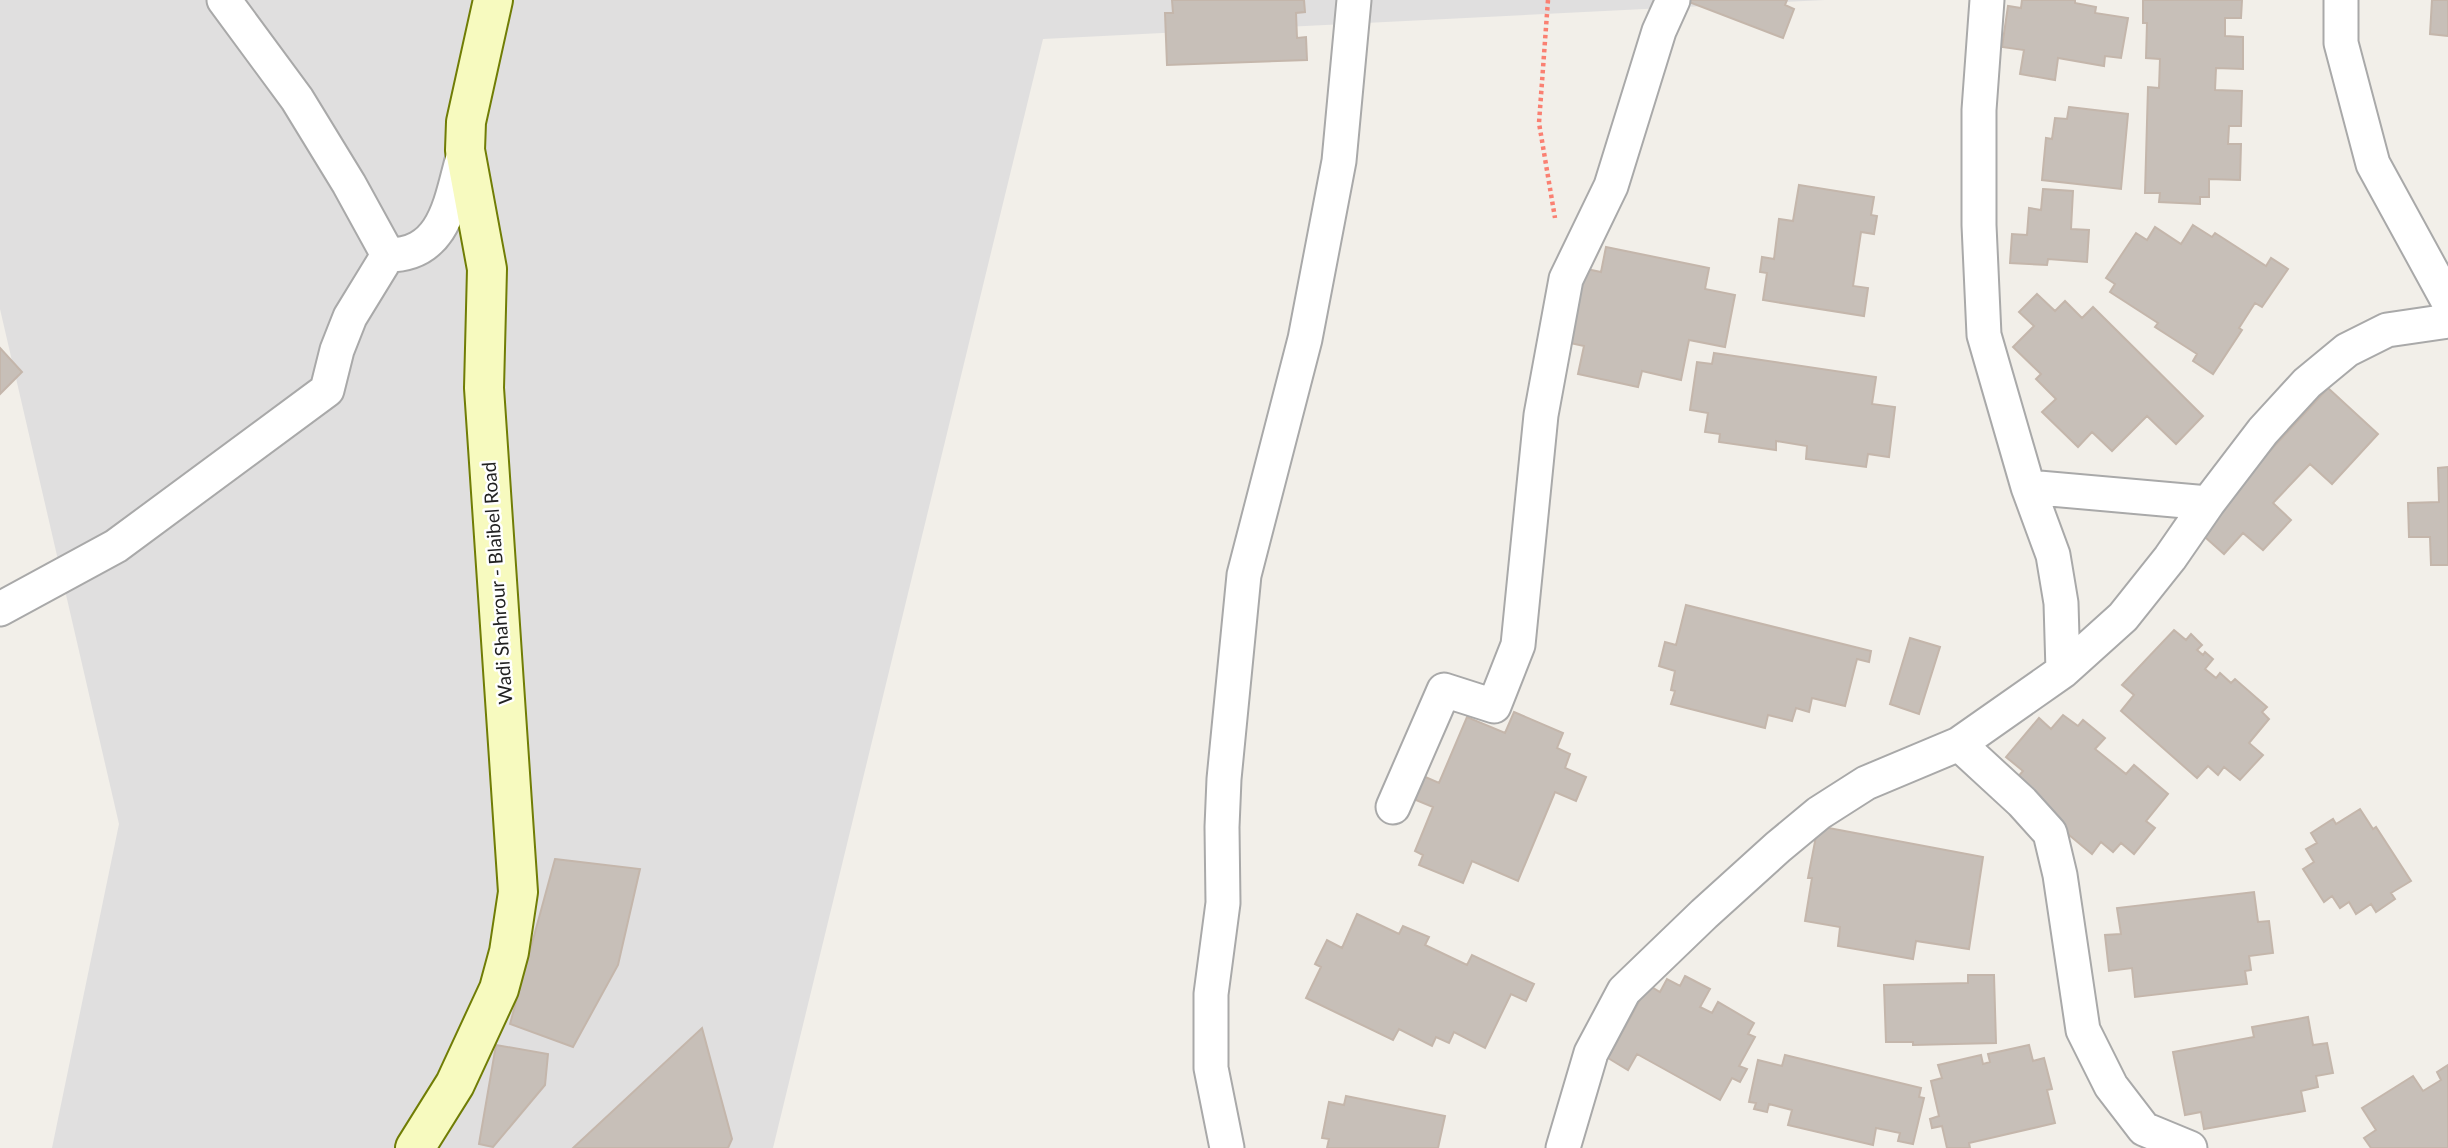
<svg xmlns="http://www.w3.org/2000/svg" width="2448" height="1148" font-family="Lato,sans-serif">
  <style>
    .residential { fill: #e0dfdf }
    .building { fill: #c7bfb8; stroke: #c4b6ab; stroke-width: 2 }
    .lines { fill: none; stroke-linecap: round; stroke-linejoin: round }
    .street-casing { stroke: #a9a9a9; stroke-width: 37 }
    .secondary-casing { stroke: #707d05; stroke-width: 42 }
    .path { stroke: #fa8072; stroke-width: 4.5; stroke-dasharray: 3.5 3.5; stroke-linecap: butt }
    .street { stroke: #fff; stroke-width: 33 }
    .secondary { stroke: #f7fabf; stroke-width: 38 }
    .labels { text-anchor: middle; stroke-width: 5; stroke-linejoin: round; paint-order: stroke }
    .street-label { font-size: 19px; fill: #222; stroke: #fff }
  </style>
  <rect width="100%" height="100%" fill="#f2efe9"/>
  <path class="residential" d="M 0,0 L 1825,0 L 1043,39 L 773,1148 L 52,1148 L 119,824 L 0,309 Z"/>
  <path class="building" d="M 1172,0 L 1304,0 L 1305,12 L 1296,13 L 1297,38 L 1306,37 L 1307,60 L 1167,65 L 1165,13 L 1173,13 Z
    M 1684,0 L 1787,0 L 1785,5 L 1794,9 L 1783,38 Z
    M 2022,0 L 2075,0 L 2075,3 L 2096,7 L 2095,13 L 2128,18 L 2121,58 L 2105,56 L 2104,66 L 2058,58 L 2055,80 L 2020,74 L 2024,50 L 2002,47 L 2008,6 L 2021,8 Z
    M 2143,0 L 2242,0 L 2241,18 L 2225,18 L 2225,36 L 2243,37 L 2243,69 L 2216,68 L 2215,90 L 2242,91 L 2241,126 L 2229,126 L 2228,144 L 2241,144 L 2240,180 L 2209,179 L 2209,197 L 2200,197 L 2200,204 L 2159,202 L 2160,193 L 2145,193 L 2148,87 L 2159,88 L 2160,59 L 2146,58 L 2147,23 L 2143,23 Z
    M 2432,0 L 2448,0 L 2448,36 L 2430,34 Z
    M 2069,107 L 2128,114 L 2121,189 L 2042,180 L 2046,138 L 2052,139 L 2055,118 L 2067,119 Z
    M 1799,185 L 1874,197 L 1871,215 L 1877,216 L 1874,234 L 1861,232 L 1853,286 L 1868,288 L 1864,316 L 1763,300 L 1767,273 L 1760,272 L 1762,257 L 1774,259 L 1779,219 L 1793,221 Z
    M 2043,189 L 2073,191 L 2071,229 L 2089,230 L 2087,262 L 2048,259 L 2047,265 L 2010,263 L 2012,234 L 2027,235 L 2029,208 L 2041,210 Z
    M 2193,225 L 2212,237 L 2215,233 L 2266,266 L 2271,258 L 2288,269 L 2262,307 L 2255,303 L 2239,328 L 2242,330 L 2213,374 L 2193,361 L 2197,354 L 2155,327 L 2158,323 L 2110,292 L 2115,284 L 2106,278 L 2136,233 L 2147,240 L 2155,227 L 2181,244 Z
    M 1606,247 L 1709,268 L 1705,289 L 1735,295 L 1725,347 L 1689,340 L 1681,380 L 1642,371 L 1638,387 L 1578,374 L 1584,346 L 1561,341 L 1577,267 L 1601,272 Z
    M 2037,294 L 2055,311 L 2065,301 L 2082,318 L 2093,307 L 2203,416 L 2176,444 L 2147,416 L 2112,451 L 2092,432 L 2078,447 L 2042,412 L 2056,399 L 2036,379 L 2041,374 L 2013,347 L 2034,326 L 2019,312 Z
    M 0,348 L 22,372 L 0,394 Z
    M 1714,353 L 1876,377 L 1872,404 L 1895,407 L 1889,457 L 1868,454 L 1866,467 L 1806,459 L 1807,446 L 1776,441 L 1776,450 L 1719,442 L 1720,434 L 1705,432 L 1708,413 L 1690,410 L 1697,362 L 1712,364 Z
    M 2328,388 L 2378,434 L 2332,484 L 2310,464 L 2273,503 L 2291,520 L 2263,550 L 2243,533 L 2224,554 L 2197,530 Z
    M 2448,467 L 2448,565 L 2431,565 L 2430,537 L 2409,537 L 2408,503 L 2439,502 L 2438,468 Z
    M 1686,605 L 1871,651 L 1869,662 L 1857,659 L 1845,706 L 1812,698 L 1809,712 L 1796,708 L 1792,721 L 1768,715 L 1765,728 L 1671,704 L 1675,691 L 1671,690 L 1675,671 L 1659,666 L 1665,642 L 1676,645 Z
    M 2174,630 L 2186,640 L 2191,634 L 2202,645 L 2197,650 L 2203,655 L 2205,652 L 2213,659 L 2205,669 L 2216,678 L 2220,673 L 2231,683 L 2235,679 L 2267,707 L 2262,712 L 2269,719 L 2249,743 L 2263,755 L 2240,780 L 2224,767 L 2218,775 L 2208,766 L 2197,778 L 2121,711 L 2134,695 L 2122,685 Z
    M 1910,638 L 1940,647 L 1919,714 L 1890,704 Z
    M 1514,712 L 1563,733 L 1557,748 L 1570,754 L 1565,768 L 1586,777 L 1576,801 L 1555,792 L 1518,881 L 1472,861 L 1463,883 L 1419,865 L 1423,855 L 1415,851 L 1433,807 L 1411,798 L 1421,775 L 1439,783 L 1467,717 L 1505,733 Z
    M 2063,715 L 2078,726 L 2083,720 L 2105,738 L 2095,749 L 2126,774 L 2134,765 L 2168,794 L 2146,821 L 2155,828 L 2134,854 L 2121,843 L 2113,852 L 2101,842 L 2092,854 L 2010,786 L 2023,771 L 2006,757 L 2039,718 L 2051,729 Z
    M 2360,809 L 2373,829 L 2376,827 L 2411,881 L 2391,893 L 2395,899 L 2376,912 L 2371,904 L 2356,914 L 2349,902 L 2340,908 L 2332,896 L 2324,902 L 2303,869 L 2314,862 L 2306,849 L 2317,843 L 2311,833 L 2333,819 L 2336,824 Z
    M 1818,826 L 1983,857 L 1969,949 L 1916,941 L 1913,959 L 1838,946 L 1840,927 L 1805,921 L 1812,878 L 1808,878 Z
    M 555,859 L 640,869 L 618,965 L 573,1047 L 510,1024 Z
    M 2254,892 L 2258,922 L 2269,921 L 2273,953 L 2249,956 L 2251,970 L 2245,971 L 2247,984 L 2135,997 L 2132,968 L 2109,971 L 2105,935 L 2121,934 L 2117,908 Z
    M 1357,914 L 1399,934 L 1403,926 L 1429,937 L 1425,945 L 1467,965 L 1472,955 L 1534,984 L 1526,1001 L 1511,994 L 1485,1048 L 1454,1032 L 1449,1043 L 1436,1037 L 1432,1046 L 1399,1029 L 1393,1040 L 1306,998 L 1321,967 L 1315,964 L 1327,940 L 1342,948 Z
    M 1968,975 L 1994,975 L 1996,1043 L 1913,1045 L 1913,1042 L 1886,1042 L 1884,985 L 1968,983 Z
    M 1685,976 L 1710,989 L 1700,1007 L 1712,1013 L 1718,1002 L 1754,1023 L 1748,1034 L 1755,1037 L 1739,1066 L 1747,1069 L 1740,1082 L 1732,1078 L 1720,1100 L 1637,1054 L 1628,1070 L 1608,1058 L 1648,985 L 1660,992 L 1667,979 L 1680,986 Z
    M 2308,1017 L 2313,1045 L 2327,1043 L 2333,1073 L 2316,1076 L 2318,1087 L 2301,1091 L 2305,1111 L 2204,1129 L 2201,1112 L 2185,1115 L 2173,1052 L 2254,1037 L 2252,1027 Z
    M 702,1028 L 732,1139 L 728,1148 L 573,1148 Z
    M 496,1045 L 548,1054 L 545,1085 L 493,1147 L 479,1144 Z
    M 2029,1045 L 2033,1061 L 2044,1058 L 2052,1089 L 2047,1090 L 2055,1123 L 1969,1143 L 1970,1148 L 1947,1148 L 1942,1126 L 1932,1128 L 1930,1119 L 1939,1116 L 1931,1081 L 1942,1078 L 1938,1065 L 1981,1055 L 1983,1064 L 1990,1062 L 1988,1054 Z
    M 1785,1055 L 1921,1088 L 1919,1097 L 1924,1098 L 1913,1144 L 1898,1141 L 1900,1133 L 1876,1128 L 1873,1145 L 1788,1125 L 1792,1110 L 1769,1104 L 1767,1112 L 1754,1109 L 1756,1103 L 1749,1102 L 1758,1060 L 1782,1066 Z
    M 2448,1065 L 2448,1148 L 2371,1148 L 2364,1138 L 2376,1130 L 2362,1108 L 2413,1076 L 2423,1091 L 2441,1080 L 2437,1072 Z
    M 1346,1096 L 1445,1116 L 1438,1148 L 1327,1148 L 1329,1139 L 1322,1138 L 1329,1102 L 1344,1105 Z"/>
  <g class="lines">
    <g class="street-casing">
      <path id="street" d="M 224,0 L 297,99 L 349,184 L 388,255 C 448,255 451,196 465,150
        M 1987,0 L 1979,110 L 1979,225 L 1984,335 L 2028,487 L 2053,555 L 2061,603 L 2063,671
        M 2341,0 L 2341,43 L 2373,164 L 2448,301
        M 2028,487 L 2208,503
        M 0,609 L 116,546 L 327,390 L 337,350 L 350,317 L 388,255
        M 1959,744 L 2022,802 L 2050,833 L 2060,875 L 2083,1030 L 2111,1086 L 2144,1129 L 2190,1148
        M 1393,807 L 1444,690 L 1494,706 L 1518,645 L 1541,415 L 1566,279 L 1611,186 L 1659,31 L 1673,0
        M 1227,1148 L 1211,1068 L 1211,994 L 1223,903 L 1222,827 L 1224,779 L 1244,575 L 1305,339 L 1339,161 L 1354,0
        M 1563,1148 L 1591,1053 L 1624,991 L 1704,914 L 1778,847 L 1819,813 L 1866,783 L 1959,744 L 2063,671 L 2123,617 L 2170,558 L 2208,503 L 2263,431 L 2307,383 L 2347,350 L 2387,330 L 2448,321"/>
    </g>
    <g class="secondary-casing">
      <path id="secondary" d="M 415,1148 L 455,1084 L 499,989 L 509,952 L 518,892 L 484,388 L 487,269 L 465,150 L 466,122 L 493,0"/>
    </g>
    <path class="path" d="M 1548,0 L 1539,123 L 1555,218"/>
    <use href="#street" class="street"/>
    <use href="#secondary" class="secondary"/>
  </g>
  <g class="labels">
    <g class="street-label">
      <text transform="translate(497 583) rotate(-94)" y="7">Wadi Shahrour - Blaibel Road</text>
    </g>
  </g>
</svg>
